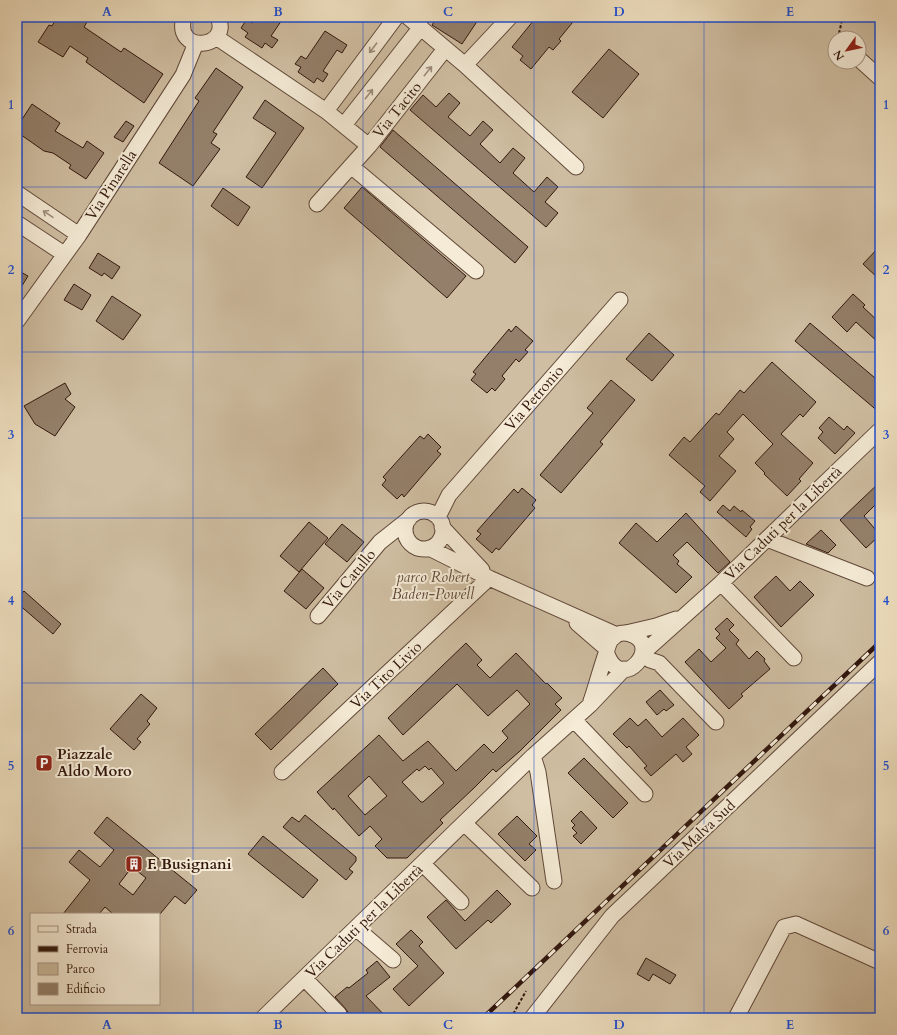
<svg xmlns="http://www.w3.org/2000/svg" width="897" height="1035" font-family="Cardo,serif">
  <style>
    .green { fill: #cfbea2; stroke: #806a58; fill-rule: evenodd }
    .building { fill: #94806a; stroke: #32170d; fill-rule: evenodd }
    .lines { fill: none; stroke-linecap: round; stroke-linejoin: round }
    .minor-casing { stroke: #61493a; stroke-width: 17 }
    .path { stroke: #32170d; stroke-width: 2; stroke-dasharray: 3 2; stroke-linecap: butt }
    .minor { stroke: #f5ebd6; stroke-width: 15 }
    .rail-casing { stroke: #32170d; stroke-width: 4.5 }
    .rail { stroke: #f5ebd6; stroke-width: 3; stroke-dasharray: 9; stroke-linecap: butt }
    .oneway { stroke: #9d8c7c }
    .grid { fill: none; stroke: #1d4ed8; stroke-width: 1; stroke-opacity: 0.55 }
    .labels { text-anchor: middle; stroke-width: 4; stroke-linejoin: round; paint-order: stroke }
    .street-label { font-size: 15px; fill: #32170d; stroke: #f5ebd6 }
    .park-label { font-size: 15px; font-style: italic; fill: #61493a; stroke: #f5ebd6 }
    .poi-label { font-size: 15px; font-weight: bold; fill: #32170d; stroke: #f5ebd6; text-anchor: start }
    .neatline { fill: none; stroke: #1d4ed8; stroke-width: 1.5 }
    .grid-label { font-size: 13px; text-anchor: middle; font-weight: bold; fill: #1d4ed8 }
  </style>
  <rect width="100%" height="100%" fill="#efe0c0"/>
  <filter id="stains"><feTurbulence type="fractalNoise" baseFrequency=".005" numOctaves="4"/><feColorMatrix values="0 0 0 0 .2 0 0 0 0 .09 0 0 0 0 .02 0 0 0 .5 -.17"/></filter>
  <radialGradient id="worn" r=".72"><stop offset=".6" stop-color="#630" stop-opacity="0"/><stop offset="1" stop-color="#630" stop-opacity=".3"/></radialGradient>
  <path class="green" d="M 17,17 L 880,17 L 880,1018 L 17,1018 ZM 835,38 L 859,38 L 859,62 L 835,62 ZM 31,914 L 159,914 L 159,1004 L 31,1004 Z"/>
  <path class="building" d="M 57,17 L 90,17 L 84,27 L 121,52 L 124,48 L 163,74 L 144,103 L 86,62 L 88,58 L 70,46 L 63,57 L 38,42 L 49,25 L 52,26 Z
    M 256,17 L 284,17 L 271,36 L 278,40 L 272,48 L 265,43 L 262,48 L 245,37 L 248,33 L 241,28 L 247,19 L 252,23 Z
    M 437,17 L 480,17 L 462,44 L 432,25 Z
    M 540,17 L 548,17 L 554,22 L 558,17 L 577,17 L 559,39 L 561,41 L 553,50 L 549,47 L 531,69 L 520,60 L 523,56 L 512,47 L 534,20 L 537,22 Z
    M 325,31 L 347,45 L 342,53 L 337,50 L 323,71 L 328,74 L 323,82 L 317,78 L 314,83 L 298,72 L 301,67 L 295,64 L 301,56 L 306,59 Z
    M 609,49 L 639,74 L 603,118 L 572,92 Z
    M 216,68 L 243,87 L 213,132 L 217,134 L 211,143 L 220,149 L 193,186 L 159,163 L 199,101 L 195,98 Z
    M 449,93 L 460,103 L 448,117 L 470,136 L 483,121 L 493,130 L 480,144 L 500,163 L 513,148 L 525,158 L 513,173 L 534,192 L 547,177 L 558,187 L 545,202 L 558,213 L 546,227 L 410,110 L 423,95 L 436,107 Z
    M 265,100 L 304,128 L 262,188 L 246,177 L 276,133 L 253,118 Z
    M 32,104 L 60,123 L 55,131 L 83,148 L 87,141 L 104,153 L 86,179 L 69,168 L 71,165 L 53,153 L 44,151 L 17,132 L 17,127 Z
    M 126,121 L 134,126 L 123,142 L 114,137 Z
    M 393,130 L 528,247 L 515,263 L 380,147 Z
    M 362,187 L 466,276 L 447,298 L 344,208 Z
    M 223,188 L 250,207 L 238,226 L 211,206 Z
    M 880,246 L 880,280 L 863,264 Z
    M 98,253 L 120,267 L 112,279 L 104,273 L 102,276 L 89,268 Z
    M 17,270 L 28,276 L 17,294 Z
    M 74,284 L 91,295 L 82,310 L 64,300 Z
    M 853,294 L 865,305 L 863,307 L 880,323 L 880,344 L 856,322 L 847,332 L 832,317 Z
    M 112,296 L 141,315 L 123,340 L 96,321 Z
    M 810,323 L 875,378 L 880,372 L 880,413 L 795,341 Z
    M 516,326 L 533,341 L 525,350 L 528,352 L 519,362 L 516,359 L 502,376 L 505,379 L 495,391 L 492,388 L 487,393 L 471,380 L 476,374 L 473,372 L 509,329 L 511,332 Z
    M 649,333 L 674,355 L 652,381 L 626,359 Z
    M 772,362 L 816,402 L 803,417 L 800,414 L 781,434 L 813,463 L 799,479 L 801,481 L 787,496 L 764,474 L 765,473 L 755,463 L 773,444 L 743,414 L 727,432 L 734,439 L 719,456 L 736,471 L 710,501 L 700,492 L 705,486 L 669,455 L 684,437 L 690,442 L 716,413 L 719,415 L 740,390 L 744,393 Z
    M 611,380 L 635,400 L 600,442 L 603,444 L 561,493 L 540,475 L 593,413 L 587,408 Z
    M 65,383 L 71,394 L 65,399 L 75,407 L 55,436 L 35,424 L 24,406 Z
    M 829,417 L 844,430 L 847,426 L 855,433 L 835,454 L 818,438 L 823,432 L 819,428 Z
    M 428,434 L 441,447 L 437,451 L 441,454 L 404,497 L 402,494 L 397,499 L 382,485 L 386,480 L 383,477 L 420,436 L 424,439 Z
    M 880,482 L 880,500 L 864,516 L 880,535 L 866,548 L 840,520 Z
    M 522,488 L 536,500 L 532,505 L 535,508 L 499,550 L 496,548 L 492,553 L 476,539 L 481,534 L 477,531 L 514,489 L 518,493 Z
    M 723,505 L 730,511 L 734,506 L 741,512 L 742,510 L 755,521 L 750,527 L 752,529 L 746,537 L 717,512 Z
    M 686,513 L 730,562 L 718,573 L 687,542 L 673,555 L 679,561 L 677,564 L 692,577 L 676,593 L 619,543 L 636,523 L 657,542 Z
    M 309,522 L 328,538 L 299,572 L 280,556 Z
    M 342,524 L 364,542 L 347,562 L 325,544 Z
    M 821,530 L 836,545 L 828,553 L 806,544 Z
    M 302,569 L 324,588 L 306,609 L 284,591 Z
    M 776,576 L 790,591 L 800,581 L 814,595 L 781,627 L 754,597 Z
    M 24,591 L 61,624 L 53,634 L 17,603 L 17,599 Z
    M 727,618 L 734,625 L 729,630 L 739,640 L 736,644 L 749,659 L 757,651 L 765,659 L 764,661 L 770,669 L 741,694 L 743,696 L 729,709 L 685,662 L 699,649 L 711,662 L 726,648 L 716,638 L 720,634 L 715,629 Z
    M 466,643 L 482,660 L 477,665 L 490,678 L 516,653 L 546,684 L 547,683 L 562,698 L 555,704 L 561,710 L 520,751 L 496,772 L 493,769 L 474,788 L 440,820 L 443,823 L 407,858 L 387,858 L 375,846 L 382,839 L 370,826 L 359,836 L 334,808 L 333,810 L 317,792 L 379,735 L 403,761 L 428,741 L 456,771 L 484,744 L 493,753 L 508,738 L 502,731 L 530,704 L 517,690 L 488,716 L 457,684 L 403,735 L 388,718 ZM 425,766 L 429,770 L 431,768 L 444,783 L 423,802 L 421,802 L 402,782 L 417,769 L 419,771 ZM 369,776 L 387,796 L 365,815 L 348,796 Z
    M 323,668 L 338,684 L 271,750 L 255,734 Z
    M 660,690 L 674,705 L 666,711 L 664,709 L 657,715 L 646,702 Z
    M 141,694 L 157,708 L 147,721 L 150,724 L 137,739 L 141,742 L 134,750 L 110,729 Z
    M 630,718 L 638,726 L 646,719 L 662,737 L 683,718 L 699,735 L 686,747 L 692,754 L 683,762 L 676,754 L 651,776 L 644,768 L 647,766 L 629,746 L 627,748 L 613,734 Z
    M 584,758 L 628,803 L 613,818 L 568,773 Z
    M 581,811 L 597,828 L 581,844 L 573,836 L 577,833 L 572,828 L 575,825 L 571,821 Z
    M 305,815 L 356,857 L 356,861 L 349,869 L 353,872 L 346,880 L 283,827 L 292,817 L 299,822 Z
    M 517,816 L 537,836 L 529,844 L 536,850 L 525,861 L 498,834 Z
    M 107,817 L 197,890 L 185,904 L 175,896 L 160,914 L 113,914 L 105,907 L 99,914 L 63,914 L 90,880 L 69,862 L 79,850 L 100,867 L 114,850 L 94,833 ZM 132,867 L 146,878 L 133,895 L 119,884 Z
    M 263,836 L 318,880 L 303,898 L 248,854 Z
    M 497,890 L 511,904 L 491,923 L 488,920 L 456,949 L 427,917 L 446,900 L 465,921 Z
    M 411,930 L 423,942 L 419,946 L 444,973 L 409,1006 L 393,989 L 418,966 L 396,944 Z
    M 646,958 L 676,975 L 670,984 L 653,974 L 649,981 L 637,974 Z
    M 377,961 L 390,977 L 366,996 L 387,1018 L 352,1018 L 345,1008 L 335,997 L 347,987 L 349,988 L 368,973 L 366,970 Z"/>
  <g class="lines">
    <g class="minor-casing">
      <path id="minor" d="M 184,17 C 173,55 232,49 218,17
        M 408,17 L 465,65 L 576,167
        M 216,37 L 326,111 L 369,146 L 445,49
        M 859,59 L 880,78
        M 465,65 L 510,17
        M 326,111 L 396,17
        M 344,125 L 421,27
        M 351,166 L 476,271
        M 17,193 L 79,235
        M 317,204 L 369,146
        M 17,223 L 64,254
        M 17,321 L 79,235 L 183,75 L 196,43
        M405 530a19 19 0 1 1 38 0a19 19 0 1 1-38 0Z
        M 438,517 L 449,495 L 620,300
        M 442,527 L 482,570
        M 767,539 L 867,578
        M 429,548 L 489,578 L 617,635
        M 721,583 L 794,658
        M 318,616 L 380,542 L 409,519
        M 577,623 L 607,649
        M 626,633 L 656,626 L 676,619
        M 591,701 C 595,691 608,641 613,638 C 617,633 624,632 630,634 C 664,644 622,695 607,654
        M 574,720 L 645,794
        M 716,722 L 659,663 L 650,660 L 643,653 L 721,583 L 880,430
        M 533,756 L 538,772 L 554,881
        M 282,772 L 489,578
        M 465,824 L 532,888
        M 423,864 L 461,902
        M 357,929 L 393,960
        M 304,978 L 339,1014
        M 263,1018 L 533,756 L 590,705 L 624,669
        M 532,1018 L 612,916 L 880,662
        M 736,1018 L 784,927 L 796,924 L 880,962"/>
    </g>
    <path class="path" d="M 838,38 L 842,20 L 840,17
      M 511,1018 L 526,991"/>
    <use href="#minor" class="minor"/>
    <g class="rail-casing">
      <path id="rail" d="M 483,1018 L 880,642"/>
    </g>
    <use href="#rail" class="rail"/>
  </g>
  <defs><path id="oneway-shaft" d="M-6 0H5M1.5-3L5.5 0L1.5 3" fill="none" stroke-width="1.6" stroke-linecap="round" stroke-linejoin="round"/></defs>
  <g class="oneway">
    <use href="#oneway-shaft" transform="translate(373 48) rotate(127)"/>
    <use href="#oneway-shaft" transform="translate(428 71) rotate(-51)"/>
    <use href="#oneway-shaft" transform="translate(369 94) rotate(-52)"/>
    <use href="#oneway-shaft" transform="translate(48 214) rotate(-146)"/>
  </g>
  <path class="grid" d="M 193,17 L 193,1018M 363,17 L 363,1018M 534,17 L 534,1018M 704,17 L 704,1018M 17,187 L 880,187M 17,352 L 880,352M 17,518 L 880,518M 17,683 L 880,683M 17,848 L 880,848"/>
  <defs>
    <g id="parking-square" transform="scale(0.9)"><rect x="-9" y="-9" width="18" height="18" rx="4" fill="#8f2418" stroke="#f5ebd6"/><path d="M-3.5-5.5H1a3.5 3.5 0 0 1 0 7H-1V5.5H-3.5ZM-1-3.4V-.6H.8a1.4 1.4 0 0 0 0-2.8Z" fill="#fff"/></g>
    <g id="building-square" transform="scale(0.9)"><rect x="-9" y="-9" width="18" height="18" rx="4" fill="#8f2418" stroke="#f5ebd6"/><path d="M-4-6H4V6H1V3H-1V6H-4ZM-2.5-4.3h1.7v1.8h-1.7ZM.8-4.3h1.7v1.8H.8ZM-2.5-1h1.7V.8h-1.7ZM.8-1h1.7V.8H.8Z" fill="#fff"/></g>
  </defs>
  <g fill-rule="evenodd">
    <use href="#parking-square" x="44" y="763"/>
    <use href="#building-square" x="134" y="864"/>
  </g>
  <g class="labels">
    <g class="street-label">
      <text transform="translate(397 110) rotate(-51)" y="5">Via Tacito</text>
      <text transform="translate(111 185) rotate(-57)" y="5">Via Pinarella</text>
      <text transform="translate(534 398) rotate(-49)" y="5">Via Petronio</text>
      <text transform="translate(783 523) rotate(-44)" y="5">Via Caduti per la Libertà</text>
      <text transform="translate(349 579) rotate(-50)" y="5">Via Catullo</text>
      <text transform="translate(386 675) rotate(-43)" y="5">Via Tito Livio</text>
      <text transform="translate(699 834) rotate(-43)" y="5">Via Malva Sud</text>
      <text transform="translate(364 921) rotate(-44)" y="5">Via Caduti per la Libertà</text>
    </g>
    <g class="park-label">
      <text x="433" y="582">parco Robert<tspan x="433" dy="17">Baden-Powell</tspan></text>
    </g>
    <g class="poi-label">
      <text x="57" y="759">Piazzale<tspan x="57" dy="17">Aldo Moro</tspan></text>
      <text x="147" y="869">F. Busignani</text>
    </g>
  </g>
  <rect width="897" height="1035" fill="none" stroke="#efe0c0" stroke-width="44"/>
  <rect x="30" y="913" width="130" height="92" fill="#f5ebd6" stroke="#a79686"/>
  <rect x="38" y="926" width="20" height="6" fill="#f5ebd6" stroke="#a79686"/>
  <text x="66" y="933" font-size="12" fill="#32170d">Strada</text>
  <rect x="38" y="946" width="20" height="6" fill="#32170d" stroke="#a79686"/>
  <text x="66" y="953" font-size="12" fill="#32170d">Ferrovia</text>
  <rect x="38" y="963" width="20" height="12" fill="#cfbea2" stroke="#a79686"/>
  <text x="66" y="973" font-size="12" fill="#32170d">Parco</text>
  <rect x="38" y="983" width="20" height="12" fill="#94806a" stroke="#a79686"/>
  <text x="66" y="993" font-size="12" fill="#32170d">Edificio</text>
  <g transform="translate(847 50) rotate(237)"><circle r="19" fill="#f5ebd6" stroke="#a79686"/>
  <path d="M0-3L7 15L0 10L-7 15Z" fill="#8f2418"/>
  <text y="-6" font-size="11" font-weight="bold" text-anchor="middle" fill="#32170d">N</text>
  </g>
  <rect x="22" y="22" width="853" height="991" class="neatline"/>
  <g class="grid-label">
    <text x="107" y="16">A</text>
    <text x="278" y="16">B</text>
    <text x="448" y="16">C</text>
    <text x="619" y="16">D</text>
    <text x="790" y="16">E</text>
    <text x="11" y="109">1</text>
    <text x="886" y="109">1</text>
    <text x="11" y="274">2</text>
    <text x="886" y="274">2</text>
    <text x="11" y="439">3</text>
    <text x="886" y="439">3</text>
    <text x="11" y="605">4</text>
    <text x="886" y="605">4</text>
    <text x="11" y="770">5</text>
    <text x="886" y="770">5</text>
    <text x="11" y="935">6</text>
    <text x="886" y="935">6</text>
    <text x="107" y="1029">A</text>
    <text x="278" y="1029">B</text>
    <text x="448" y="1029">C</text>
    <text x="619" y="1029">D</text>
    <text x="790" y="1029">E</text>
  </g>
  <rect width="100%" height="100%" filter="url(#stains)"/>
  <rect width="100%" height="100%" fill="url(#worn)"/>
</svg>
